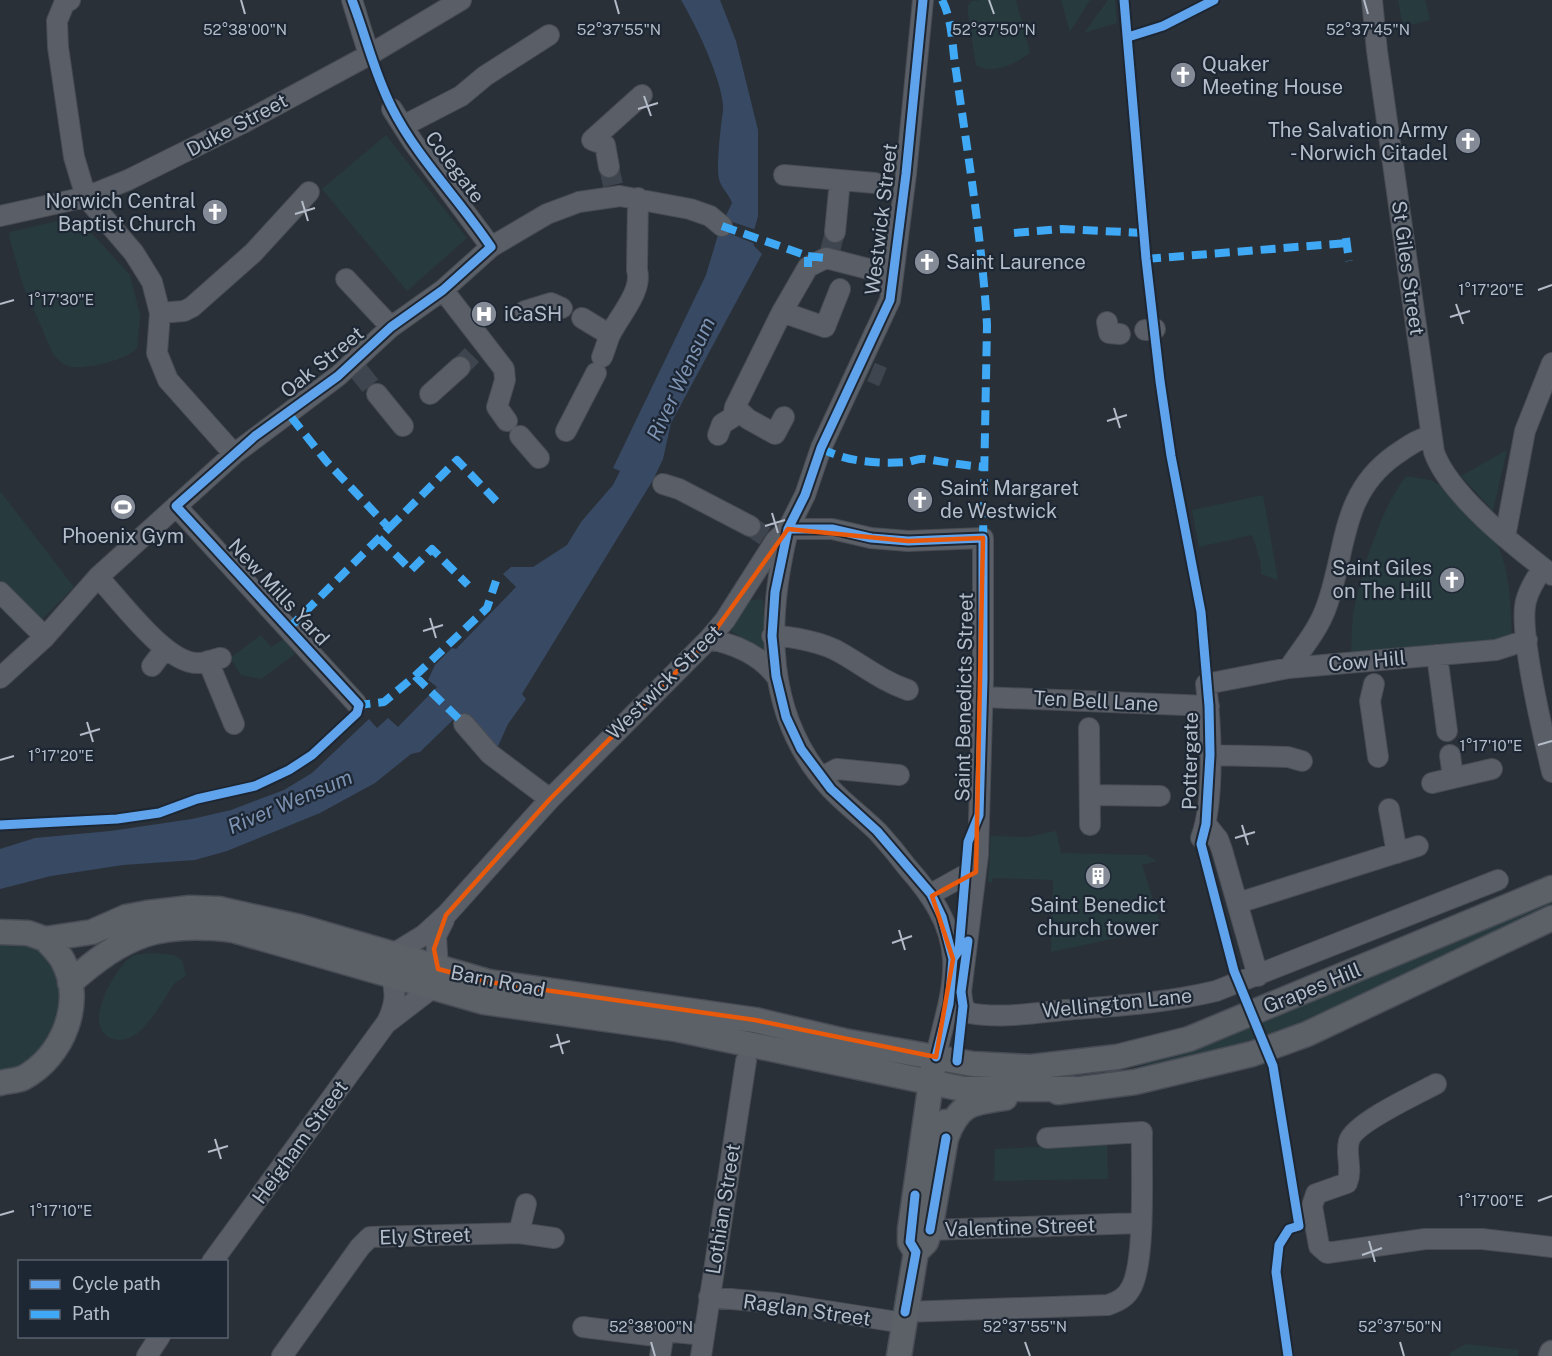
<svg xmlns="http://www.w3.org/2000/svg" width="1552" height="1356" font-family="'Public Sans',sans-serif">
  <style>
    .green { fill: #273a3e }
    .water { fill: #384963 }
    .pier { fill: #2a3038 }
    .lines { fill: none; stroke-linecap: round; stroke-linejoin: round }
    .minor-tunnel { stroke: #3f454e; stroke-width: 20; stroke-dasharray: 20 10; stroke-linecap: butt }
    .minor-casing { stroke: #484c53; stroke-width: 22 }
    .major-casing { stroke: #484c55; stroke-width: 27 }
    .minor { stroke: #5a5e66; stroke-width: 20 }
    .major { stroke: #5c6168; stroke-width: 24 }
    .quiet { stroke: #3fa9f5; stroke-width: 8; stroke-dasharray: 15 8; stroke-linecap: butt }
    .cycleway-casing { stroke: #1d2633; stroke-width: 13 }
    .cycleway { stroke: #60a3ed; stroke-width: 9 }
    .marked { fill: none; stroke: #e8590c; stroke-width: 4.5; stroke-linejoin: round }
    .ticks { fill: none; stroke: #b4bcc9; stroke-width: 2 }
    .labels { text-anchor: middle; stroke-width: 4.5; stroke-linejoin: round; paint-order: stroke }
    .poi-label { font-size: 20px; fill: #b4bcc9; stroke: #1d2633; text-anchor: start }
    .street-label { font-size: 20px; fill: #b4bcc9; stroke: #1d2633 }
    .water-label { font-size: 21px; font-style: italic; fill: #7c92b1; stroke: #1d2633 }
    .ticks-label { font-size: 15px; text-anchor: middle; fill: #b4bcc9; stroke: #1d2633; stroke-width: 4.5; stroke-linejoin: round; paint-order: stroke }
  </style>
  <rect width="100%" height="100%" fill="#2a3038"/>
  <path class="green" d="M 981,0 L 1016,0 L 1030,53 C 1015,64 993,75 976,65 L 967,7 L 971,1 Z
    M 1061,0 L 1090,0 L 1070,32 Z
    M 1108,0 L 1115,0 L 1117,23 L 1084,33 Z
    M 1398,0 L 1425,0 L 1430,20 L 1407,26 L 1402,22 Z
    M 386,135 L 467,238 L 407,291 L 322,189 Z
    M 66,219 L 86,227 L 130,275 L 140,315 L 137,348 C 128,360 82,371 68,366 C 61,364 58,359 53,354 L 23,285 L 9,237 L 10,232 Z
    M 1507,450 L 1493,511 L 1461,476 Z
    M 1406,476 C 1414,478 1425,478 1433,481 C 1446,487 1491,534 1498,546 C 1510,572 1511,609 1512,637 L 1504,644 L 1351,655 C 1352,638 1351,620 1355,604 C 1364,563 1381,509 1406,476 Z
    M 0,491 L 74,587 L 40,621 L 0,580 Z
    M 1263,495 L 1278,580 L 1261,574 L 1261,563 L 1252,535 L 1199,547 L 1192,510 Z
    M 763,599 L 766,654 L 728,629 L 746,601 Z
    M 261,635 L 271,647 L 284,639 L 295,654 L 261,679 L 241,675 L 230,658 Z
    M 1056,831 L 1061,853 L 1146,855 L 1157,861 L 1142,865 L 1160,921 L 1150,931 L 1051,952 L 1053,880 L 993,878 L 992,883 L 988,882 L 991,836 L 1027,837 Z
    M 1552,900 L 1552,907 L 1267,1041 L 1189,1060 L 1104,1070 Z
    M 0,939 C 10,941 24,941 32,946 C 67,967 66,1022 41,1050 C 30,1062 15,1068 0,1072 Z
    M 153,953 L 174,955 L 182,960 L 186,976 C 181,979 175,982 172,987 C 160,1004 140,1047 113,1039 C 80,1029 114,969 131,957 C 137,953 146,954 153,953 Z
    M 1107,1144 L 1108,1179 L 994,1181 L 995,1149 Z
    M 1466,1344 L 1519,1350 L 1518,1356 L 1449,1356 L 1451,1352 Z"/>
  <path class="water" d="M 681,0 L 720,0 L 736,41 L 758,130 L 758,216 L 752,238 L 754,246 L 762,254 L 671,423 L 663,459 L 653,480 L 522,694 L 526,699 L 508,724 L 494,755 L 456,717 L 420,752 L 411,754 L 375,783 L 320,813 L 227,851 L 195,860 L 123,865 L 51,876 L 0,889 L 0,849 L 35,838 L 110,831 L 192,819 L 231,810 L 284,790 L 312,773 L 369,719 L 377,728 L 388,718 L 398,727 L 437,687 L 428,680 L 435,665 L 452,648 L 456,649 L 516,587 L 503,574 L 511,567 L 533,567 L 567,545 L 581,522 L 613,485 L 620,471 L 613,468 L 706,275 L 720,228 L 732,203 C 729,194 721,188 719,179 C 716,170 721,122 723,111 C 725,85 695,23 681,0 Z"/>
  <path class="pier" d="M 724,219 L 756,230 L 753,243 L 721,230 Z"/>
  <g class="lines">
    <path class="minor-tunnel" d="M 609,167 L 613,185
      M 830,251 L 835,232
      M 460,367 L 472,355
      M 358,370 L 377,394
      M 871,372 L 883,377
      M 750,526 L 765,536"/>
    <g class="minor-casing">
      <path id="minor" d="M 70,0 L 64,4 L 57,21 L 58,47 L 74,157 L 86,197 L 134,253 L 152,282 L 160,313 L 157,353 L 168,380 L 234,454
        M 352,0 L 369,55
        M 1372,0 L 1377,51 L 1434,452 C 1449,495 1516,547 1552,575
        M 392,109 L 413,142 L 491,247
        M 403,126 L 461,96 L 485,76 L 549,35
        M 609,167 L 605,145 L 592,140 L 642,95
        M 784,175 L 840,180
        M 0,216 L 86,197 L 128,180 L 243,123 L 369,55 L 461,0
        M 835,232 L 840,180 L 875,183
        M 346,279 L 391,327
        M 443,290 L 504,369 L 505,380 L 497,407 L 507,421
        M 525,311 L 551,303 L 562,308
        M 782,312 L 825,327 L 840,289
        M 160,313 L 184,311 L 192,307 L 253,253 L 309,192
        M 582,318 L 610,335
        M 1107,322 L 1109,333 L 1120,334
        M 1145,330 L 1155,329
        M 602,357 C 605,350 607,342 610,335 C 619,316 643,291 637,270 L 638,198
        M 377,394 L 403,426
        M 430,394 L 460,367
        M 735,407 L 748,419 L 775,434 L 784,417
        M 566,431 L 596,373
        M 718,435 L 722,424 L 733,417 L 735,407 L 782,312 L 808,267 L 826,258 L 892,275
        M 520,436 L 539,458
        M 663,484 L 679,489 L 750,526
        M 176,506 L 356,703
        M 788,529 L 832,529 L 871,538 L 908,541 L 983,538 L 983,679 L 978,855 L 961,992 L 963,1006 L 969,1013 C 1000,1019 1034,1013 1065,1010 C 1116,1006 1166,1003 1216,991 L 1498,880
        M 788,531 C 766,621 764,717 831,789 C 845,804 863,817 878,832 C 888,843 898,855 907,867 C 930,893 951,922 953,959 C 955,992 942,1025 936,1057
        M 1505,537 L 1525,431 L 1552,363
        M 1543,568 C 1536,578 1529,589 1526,601 C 1518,631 1544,738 1552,772
        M 98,577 C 120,600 166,664 198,663 C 206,663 214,659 221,658
        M 0,592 L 45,637
        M 772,636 C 792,636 825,643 841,653 C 864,666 882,681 908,690
        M 709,639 C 734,644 760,655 776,676
        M 1437,655 L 1447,731
        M 208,661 L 234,724
        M 152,666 L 165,649
        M 1289,668 C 1303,647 1319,629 1327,605 C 1347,549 1340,494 1395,455 C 1407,447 1417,439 1431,436
        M 0,678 L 45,637 L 98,577 L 234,454 L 338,376 L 391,327 L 443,290 L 491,247 L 547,214 L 579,202 L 620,196 L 690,209 L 710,216 L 722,226
        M 1374,684 L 1370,701 L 1378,757
        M 982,697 L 1209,706
        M 464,724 L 490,754 L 550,799
        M 1089,728 L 1090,825
        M 1210,755 L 1288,757 L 1302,761
        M 822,777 L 837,769 L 899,775
        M 1453,778 L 1492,769
        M 1432,783 L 1453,778 L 1450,755
        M 1090,795 L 1160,796
        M 1389,809 L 1397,853
        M 1206,824 L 1218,839 L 1222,850 L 1258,976
        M 1201,838 C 1215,802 1211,723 1206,684 L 1289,668 L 1496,650 L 1527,640
        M 931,894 L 965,875 L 976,872
        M 1238,903 L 1418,846
        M 393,954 L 424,935 L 446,915 L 550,799 L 709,639 L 725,620 L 776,540 L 788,529 L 805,495 L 821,448 L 890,300 L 906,174 L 923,0
        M 438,969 L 436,936 L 444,920
        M 388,1022 L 431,989
        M 1436,1084 C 1419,1093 1354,1123 1349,1141 C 1345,1155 1353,1169 1347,1183 L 1316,1194 L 1312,1206 L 1319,1246 L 1327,1253 L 1425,1239 L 1482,1239 L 1552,1247
        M 930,1230 L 1140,1223
        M 519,1233 L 526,1204
        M 212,1262 L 387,1022 C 395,1006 397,993 391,976
        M 709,1297 L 776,1303 L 904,1323
        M 905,1312 L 1108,1305 C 1119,1301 1127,1297 1132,1286 C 1146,1257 1141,1167 1142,1132 L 1047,1138
        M 583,1327 L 663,1337
        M 147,1356 L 160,1336
        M 282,1356 L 360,1247 L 370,1237 L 519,1233 L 554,1238
        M 660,1356 L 664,1331 L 704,1335
        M 701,1356 L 746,1061"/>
    </g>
    <g class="major-casing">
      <path id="major" d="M 0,932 L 28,933 L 45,939 L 92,932 L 126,917 L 147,913 L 190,908 L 219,909 L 300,927 L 489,982 L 755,1020 L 844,1041 L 973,1064 L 1031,1067 L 1117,1057 L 1189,1039 L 1552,888
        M 70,983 C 124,934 160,921 233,930 L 484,1002 L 676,1029 L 963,1089 L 1074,1089
        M 0,1083 C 7,1081 16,1081 23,1078 C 63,1057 85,1002 63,961 C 59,953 51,946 45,939
        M 1058,1092 L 1135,1082 L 1252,1054 L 1307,1034 L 1552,918
        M 946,1138 C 959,1103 971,1103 1005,1098
        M 916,1252 L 910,1242 L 910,1229 L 933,1068
        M 899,1356 L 916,1252 L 926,1242 L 930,1230 L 946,1138 L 945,1122
        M 1551,1356 L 1552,1353"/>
    </g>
    <use href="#minor" class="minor"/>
    <use href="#major" class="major"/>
    <path class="quiet" d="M 942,0 C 953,21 952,48 956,71 C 968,156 982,240 987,325 L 983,538
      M 722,226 L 808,256 L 808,267
      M 1014,233 L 1062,229 L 1144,233
      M 1346,238 L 1349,261
      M 808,256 L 826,258
      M 1146,259 L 1347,243
      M 821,448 C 845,462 879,464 907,462 C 913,461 919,458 925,459 C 946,462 965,466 986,467
      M 389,528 L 457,460 L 498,503
      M 379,538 L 411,570 L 432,549 L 468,585
      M 288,629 L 389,528 L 327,462 L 288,413
      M 415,676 L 464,724
      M 356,703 L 359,705 L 384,702 L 415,676 L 487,608 L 496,581"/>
    <g class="cycleway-casing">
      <path id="cycleway" d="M 923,0 L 906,174 L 890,300 L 821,448 L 805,495 L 788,529 L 775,592 L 772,636 L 776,676 L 786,717 L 801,749 L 831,789 L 877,831 L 931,894 L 942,917 L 953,959 L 949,1004 L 936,1057
        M 1124,0 L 1146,259 L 1160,381 L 1171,456 L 1201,612 L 1209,706 L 1210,755 L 1206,824 L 1201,844 L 1234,971 L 1273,1066 L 1299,1226 L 1289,1229 L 1279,1245 L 1276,1272 L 1288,1356
        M 1128,37 L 1163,26 L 1214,0
        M 788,529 L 832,529 L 871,538 L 908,541 L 983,538 L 983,679 L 979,815 L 968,842 L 959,950 L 953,959
        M 0,825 L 117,819 L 159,813 L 197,799 L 255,786 L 289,770 L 312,755 L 357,713 L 359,705 L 176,506 L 255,436 L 338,376 L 391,327 L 443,290 L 491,247 C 460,200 417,158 392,108 C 374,73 366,36 352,0
        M 957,1061 L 963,1006 L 961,992 L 968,941
        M 930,1230 L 946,1138
        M 905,1312 L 916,1252 L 910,1242 L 915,1195"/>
    </g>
    <use href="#cycleway" class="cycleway"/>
  </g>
  <path class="marked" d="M 788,529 L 908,541 L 983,538 L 976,872 L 932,896 L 953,959 L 936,1057 L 755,1020 L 489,982 L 438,969 L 434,949 L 446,915 L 550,799 L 709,639 Z"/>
  <path class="ticks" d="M 241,0 L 245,14M 615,0 L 619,14M 989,0 L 994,14M 1364,0 L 1368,14M 644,96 L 651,116M 638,109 L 658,103M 302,201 L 308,221M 295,214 L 315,208M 1538,290 L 1552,285M 0,304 L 14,300M 1456,304 L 1463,324M 1450,317 L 1470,311M 1114,408 L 1120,428M 1107,421 L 1127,415M 772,513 L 778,533M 765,526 L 785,520M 430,618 L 436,638M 423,631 L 443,625M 87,722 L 93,742M 80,735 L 100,729M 1538,745 L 1552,741M 0,760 L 14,756M 1242,825 L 1248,845M 1235,838 L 1255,832M 899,930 L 905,950M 892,943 L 912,936M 557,1034 L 563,1054M 550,1047 L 570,1041M 215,1139 L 221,1159M 208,1152 L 228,1146M 1538,1201 L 1552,1196M 0,1215 L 14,1211M 1369,1241 L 1375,1262M 1362,1255 L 1382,1248M 651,1342 L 655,1356M 1025,1342 L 1030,1356M 1400,1342 L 1404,1356"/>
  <defs>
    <g id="church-disc" transform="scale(1.35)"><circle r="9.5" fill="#848b96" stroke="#1d2633"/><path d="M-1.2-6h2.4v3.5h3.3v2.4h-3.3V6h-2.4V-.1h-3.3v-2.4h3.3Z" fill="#fff"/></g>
    <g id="hospital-disc" transform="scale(1.35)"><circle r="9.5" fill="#848b96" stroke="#1d2633"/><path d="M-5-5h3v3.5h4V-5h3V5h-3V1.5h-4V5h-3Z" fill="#fff"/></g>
    <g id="stadium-disc" transform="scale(1.35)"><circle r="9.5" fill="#848b96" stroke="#1d2633"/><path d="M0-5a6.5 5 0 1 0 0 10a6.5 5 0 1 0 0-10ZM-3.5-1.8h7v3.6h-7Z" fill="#fff"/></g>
    <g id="building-disc" transform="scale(1.35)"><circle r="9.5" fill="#848b96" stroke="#1d2633"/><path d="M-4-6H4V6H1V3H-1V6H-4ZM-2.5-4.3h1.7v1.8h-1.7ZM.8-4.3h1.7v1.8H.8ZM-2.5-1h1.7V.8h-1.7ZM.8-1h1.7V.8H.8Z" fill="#fff"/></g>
  </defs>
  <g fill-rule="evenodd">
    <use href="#church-disc" x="1183" y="75"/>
    <use href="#church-disc" x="1468" y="141"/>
    <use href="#church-disc" x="215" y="212"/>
    <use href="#church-disc" x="927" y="262"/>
    <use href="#hospital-disc" x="484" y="314"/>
    <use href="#church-disc" x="920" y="500"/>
    <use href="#stadium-disc" x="123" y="507"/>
    <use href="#church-disc" x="1452" y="580"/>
    <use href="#building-disc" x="1098" y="876"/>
  </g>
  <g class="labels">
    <g class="poi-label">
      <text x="1202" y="71">Quaker<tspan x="1202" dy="23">Meeting House</tspan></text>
      <text x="1448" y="137" text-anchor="end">The Salvation Army<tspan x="1448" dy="23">- Norwich Citadel</tspan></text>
      <text x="196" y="208" text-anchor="end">Norwich Central<tspan x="196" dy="23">Baptist Church</tspan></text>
      <text x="946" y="269">Saint Laurence</text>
      <text x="504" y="321">iCaSH</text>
      <text x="940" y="495">Saint Margaret<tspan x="940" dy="23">de Westwick</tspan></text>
      <text x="123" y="543" text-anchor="middle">Phoenix Gym</text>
      <text x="1432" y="575" text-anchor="end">Saint Giles<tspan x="1432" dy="23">on The Hill</tspan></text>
      <text x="1098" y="912" text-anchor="middle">Saint Benedict<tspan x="1098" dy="23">church tower</tspan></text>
    </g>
    <g class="street-label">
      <text transform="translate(237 125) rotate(-28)" y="7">Duke Street</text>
      <text transform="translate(455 167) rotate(53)" y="7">Colegate</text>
      <text transform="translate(881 219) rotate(-83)" y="7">Westwick Street</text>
      <text transform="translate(1408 268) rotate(82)" y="7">St Giles Street</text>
      <text transform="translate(322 362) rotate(-39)" y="7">Oak Street</text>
      <text transform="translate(279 592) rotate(47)" y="7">New Mills Yard</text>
      <text transform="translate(1367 661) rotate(-5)" y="7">Cow Hill</text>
      <text transform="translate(664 682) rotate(-45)" y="7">Westwick Street</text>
      <text transform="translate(964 697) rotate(-89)" y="7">Saint Benedicts Street</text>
      <text transform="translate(1096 701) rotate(3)" y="7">Ten Bell Lane</text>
      <text transform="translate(1190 761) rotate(-89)" y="7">Pottergate</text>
      <text transform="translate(498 981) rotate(11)" y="7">Barn Road</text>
      <text transform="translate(1312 988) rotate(-22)" y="7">Grapes Hill</text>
      <text transform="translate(1117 1003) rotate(-6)" y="7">Wellington Lane</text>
      <text transform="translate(300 1142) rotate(-54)" y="7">Heigham Street</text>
      <text transform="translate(723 1209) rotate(-81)" y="7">Lothian Street</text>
      <text transform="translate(1020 1227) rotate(-2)" y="7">Valentine Street</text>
      <text transform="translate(425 1236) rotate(-2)" y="7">Ely Street</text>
      <text transform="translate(807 1310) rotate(8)" y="7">Raglan Street</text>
    </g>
    <g class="water-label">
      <text transform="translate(681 379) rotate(-65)" y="7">River Wensum</text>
      <text transform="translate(290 802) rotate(-23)" y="7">River Wensum</text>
    </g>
  </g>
  <g class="ticks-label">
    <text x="245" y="35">52°38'00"N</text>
    <text x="619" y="35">52°37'55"N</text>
    <text x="994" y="35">52°37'50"N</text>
    <text x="1368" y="35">52°37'45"N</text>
    <text x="1491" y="295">1°17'20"E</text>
    <text x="61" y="305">1°17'30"E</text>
    <text x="1491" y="751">1°17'10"E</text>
    <text x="61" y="761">1°17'20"E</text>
    <text x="1491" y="1206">1°17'00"E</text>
    <text x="61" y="1216">1°17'10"E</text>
    <text x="651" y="1332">52°38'00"N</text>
    <text x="1025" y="1332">52°37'55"N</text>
    <text x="1400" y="1332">52°37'50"N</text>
  </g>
  <rect x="18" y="1260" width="210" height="78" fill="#1d2633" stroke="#59626f" stroke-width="1.5"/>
  <rect x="30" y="1280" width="30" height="9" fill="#60a3ed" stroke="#59626f" stroke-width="1.5"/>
  <text x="72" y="1290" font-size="18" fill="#b4bcc9">Cycle path</text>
  <rect x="30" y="1310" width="30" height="9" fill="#3fa9f5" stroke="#59626f" stroke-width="1.5"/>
  <text x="72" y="1320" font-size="18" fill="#b4bcc9">Path</text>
</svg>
